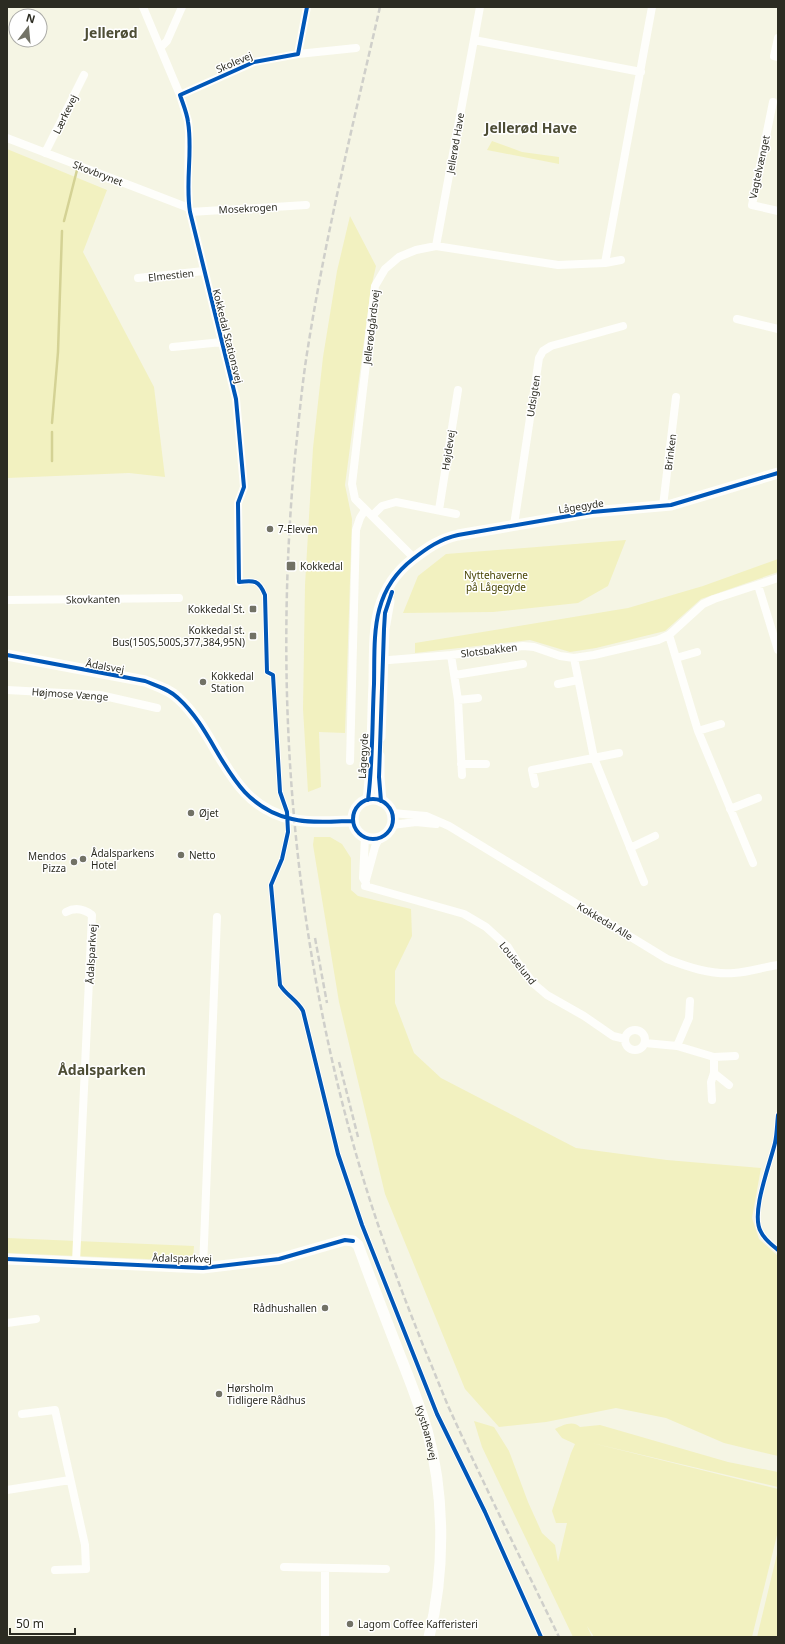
<svg xmlns="http://www.w3.org/2000/svg" width="785" height="1644" font-family="'Noto Sans',sans-serif">
  <style>
    .green { fill: #f2f1c0 }
    .lines { fill: none; stroke-linecap: round; stroke-linejoin: round }
    .stream { stroke: #d4d294; stroke-width: 2.5 }
    .street { stroke: #fefefb; stroke-width: 8 }
    .secondary { stroke: #fefefb; stroke-width: 11 }
    .rail { stroke: #cfcfca; stroke-width: 2.5; stroke-dasharray: 6 3; stroke-linecap: butt }
    .cycleway-casing { stroke: #fff; stroke-width: 6 }
    .cycleway { stroke: #0057b8; stroke-width: 4 }
    .poi-dot { fill: #727266; stroke: #fff; stroke-width: 1.5 }
    .labels { text-anchor: middle; stroke-width: 3; stroke-linejoin: round; paint-order: stroke }
    .street-label { font-size: 10px; fill: #2c2c22; stroke: #fff }
    .poi-label { font-size: 10px; fill: #2c2c22; stroke: #fff; text-anchor: start }
    .park-label { font-size: 10px; fill: #484503; stroke: #fff }
    .district-label { font-size: 14px; font-weight: bold; fill: #4d4d35; stroke: #fff }
  </style>
  <rect width="100%" height="100%" fill="#f5f5e4"/>
  <path class="green" d="M 492,141 L 522,152 L 559,157 L 559,164 L 487,150 Z
    M 7,149 L 107,190 L 83,252 L 154,387 L 165,477 L 129,473 L 7,478 Z
    M 350,216 L 376,266 L 371,288 L 345,485 L 352,519 L 345,733 L 319,732 L 321,787 L 308,792 L 303,709 L 305,585 L 313,448 L 323,357 L 337,271 Z
    M 626,540 L 608,586 L 578,603 L 493,612 L 403,613 L 418,576 L 446,554 Z
    M 778,559 L 778,572 L 701,599 L 665,631 L 596,648 L 570,652 L 530,640 L 415,653 L 415,643 L 628,608 L 703,586 Z
    M 314,837 L 330,837 L 342,844 L 351,858 L 351,890 L 358,896 L 411,909 L 412,936 L 395,971 L 395,1003 L 414,1053 L 441,1078 L 576,1148 L 667,1160 L 761,1168 L 752,1218 L 759,1239 L 778,1256 L 778,1456 L 724,1443 L 666,1418 L 616,1408 L 546,1422 L 499,1427 L 465,1389 L 385,1194 L 339,1002 L 313,845 Z
    M 7,1238 L 194,1246 L 193,1261 L 7,1253 Z
    M 474,1421 L 494,1427 L 509,1451 L 528,1502 L 542,1533 L 555,1545 L 558,1562 L 567,1523 L 556,1523 L 552,1511 L 571,1453 L 575,1444 L 562,1438 L 555,1429 C 563,1425 573,1420 580,1427 L 600,1425 L 728,1462 L 778,1472 L 778,1487 L 592,1443 L 778,1489 L 778,1531 L 752,1637 L 594,1637 L 587,1626 L 592,1637 L 573,1637 L 482,1447 Z
    M 778,1550 L 778,1637 L 757,1637 Z"/>
  <g class="lines">
    <path class="stream" d="M 64,221 L 77,170
      M 52,423 L 58,352 L 62,231
      M 52,461 L 52,432"/>
    <path class="street" d="M 143,7 L 180,95 L 188,121 L 189,133 L 188,186 L 189,208 L 236,399 L 244,487 L 238,503 L 239,582
      M 778,38 L 774,56 L 778,57
      M 474,40 L 641,72
      M 161,47 L 167,41 L 182,7
      M 298,54 L 307,7
      M 180,95 L 254,62 L 298,54 L 356,48
      M 773,102 L 752,205 L 778,211
      M 7,138 L 189,208
      M 45,153 L 84,75
      M 190,212 L 306,205
      M 436,246 L 480,7
      M 605,263 L 652,7
      M 138,278 L 204,271
      M 737,319 L 778,329
      M 173,347 L 222,342
      M 663,506 L 676,397
      M 439,510 L 458,390
      M 372,516 L 382,506 L 396,502 L 456,514
      M 514,525 L 539,358 L 543,351 L 551,346 L 623,326
      M 414,558 L 355,499 L 352,484 L 375,286 L 385,269 L 399,257 L 416,250 L 436,246 L 558,265 L 605,263 L 621,260
      M 758,585 L 778,650
      M 7,600 L 179,598
      M 669,635 L 698,731 L 753,863
      M 451,655 L 458,700 L 462,775
      M 574,658 L 594,758 L 644,882
      M 676,658 L 697,652
      M 377,661 L 451,655 L 523,646 L 534,647 L 560,656 L 574,658 L 594,655 L 658,640 L 669,635 L 703,604 L 714,599 L 778,578
      M 455,675 L 523,664
      M 558,684 L 578,680
      M 7,690 L 100,695 L 157,708
      M 458,700 L 478,698
      M 698,731 L 721,724
      M 350,761 L 356,530 L 360,518 L 365,510
      M 461,764 L 486,764
      M 535,784 L 532,770 L 619,753
      M 730,809 L 758,798
      M 392,813 L 426,816 L 449,826 L 667,959 C 688,967 711,975 734,973 C 749,972 764,967 778,965
      M 392,825 L 416,822 L 436,824
      M 365,837 L 363,878 L 366,883 L 365,886 L 464,914 L 486,927 L 508,947 L 518,963 L 534,984 L 547,995 L 584,1016 L 613,1036 L 625,1039
      M 630,848 L 655,836
      M 366,880 L 375,847 L 379,838
      M 66,912 C 75,907 84,909 92,915 L 76,1262
      M625 1040a10 10 0 1 1 20 0a10 10 0 1 1-20 0Z
      M 645,1043 L 677,1046 L 714,1057 L 714,1073 L 711,1082 L 712,1100
      M 677,1046 L 689,1018 L 690,1001
      M 714,1057 L 735,1056
      M 714,1073 L 729,1085
      M 203,1268 L 217,917
      M 7,1323 L 36,1319
      M 22,1414 L 55,1410 L 85,1545 L 86,1569 L 55,1570
      M 7,1490 L 70,1480
      M 284,1567 L 386,1569
      M 325,1637 L 325,1568"/>
    <g class="secondary">
      <path d="M 7,655 L 145,681 C 157,686 169,689 178,698 C 221,737 226,804 292,819 C 312,824 333,821 353,821"/>
      <path d="M 380,737 L 384,629 L 389,601"/>
      <path d="M 379,756 L 379,777 L 381,801"/>
      <circle cx="373" cy="819" r="20"/>
      <path d="M 368,800 C 373,761 372,723 374,684 C 375,636 370,592 413,559 C 427,548 440,539 458,535 L 592,512 L 671,505 L 778,473"/>
      <path id="s1" d="M 7,1259 L 203,1268 L 279,1259 L 345,1240 L 353,1241 L 358,1245 C 371,1281 385,1317 399,1353 C 409,1378 419,1404 427,1430 C 445,1495 445,1572 429,1637"/>
    </g>
    <path class="rail" d="M 380,7 C 354,120 326,233 308,347 C 302,383 299,420 295,456 C 272,703 294,957 368,1194 C 384,1245 403,1295 423,1345 C 432,1366 440,1387 449,1408 C 484,1485 522,1561 559,1637
      M 315,938 L 327,1003
      M 339,1062 L 358,1137"/>
    <g class="cycleway-casing">
      <path id="cycleway" d="M 307,7 L 298,54 L 254,62 L 180,95 C 183,104 187,113 188,122 C 193,151 185,182 190,212 L 236,399 L 244,487 L 238,503 L 239,582 C 254,580 259,580 265,595 L 267,672 L 273,675 L 280,792 L 287,812 L 288,832 L 282,859 L 271,885 L 280,985 C 286,995 297,1000 303,1011 L 338,1154 L 362,1225 L 437,1414 L 485,1512 L 541,1637
        M 7,655 L 145,681 C 157,686 169,689 178,698 C 221,737 226,804 292,819 C 312,824 333,821 353,821
        M353 819a20 20 0 1 1 40 0a20 20 0 1 1-40 0Z
        M 368,800 C 373,761 372,723 374,684 C 375,636 370,592 413,559 C 427,548 440,539 458,535 L 592,512 L 671,505 L 778,473
        M 381,801 L 379,777 L 384,629 L 385,613 L 392,592
        M 778,1115 C 777,1124 777,1134 775,1143 C 770,1164 750,1214 761,1232 C 764,1239 772,1245 778,1250
        M 7,1259 L 203,1268 L 279,1259 L 345,1240 L 353,1241"/>
    </g>
    <use href="#cycleway" class="cycleway"/>
  </g>
  <g class="poi-dot">
    <circle cx="270" cy="529" r="4"/>
    <rect x="286" y="561" width="10" height="10" rx="2"/>
    <rect x="249" y="605" width="8" height="8" rx="2"/>
    <rect x="249" y="632" width="8" height="8" rx="2"/>
    <circle cx="203" cy="682" r="4"/>
    <circle cx="191" cy="813" r="4"/>
    <circle cx="181" cy="855" r="4"/>
    <circle cx="83" cy="859" r="4"/>
    <circle cx="74" cy="862" r="4"/>
    <circle cx="325" cy="1308" r="4"/>
    <circle cx="219" cy="1394" r="4"/>
    <circle cx="350" cy="1624" r="4"/>
  </g>
  <g class="labels">
    <g class="street-label">
      <text transform="translate(234 62) rotate(-23)" y="4">Skolevej</text>
      <text transform="translate(65 114) rotate(-64)" y="4">Lærkevej</text>
      <text transform="translate(455 143) rotate(-80)" y="4">Jellerød Have</text>
      <text transform="translate(759 167) rotate(-78)" y="4">Vagtelvænget</text>
      <text transform="translate(98 173) rotate(21)" y="4">Skovbrynet</text>
      <text transform="translate(248 208) rotate(-3)" y="4">Mosekrogen</text>
      <text transform="translate(171 275) rotate(-6)" y="4">Elmestien</text>
      <text transform="translate(371 327) rotate(-83)" y="4">Jellerødgårdsvej</text>
      <text transform="translate(228 336) rotate(76)" y="4">Kokkedal Stationsvej</text>
      <text transform="translate(533 396) rotate(-81)" y="4">Udsigten</text>
      <text transform="translate(448 450) rotate(-81)" y="4">Højdevej</text>
      <text transform="translate(670 452) rotate(-83)" y="4">Brinken</text>
      <text transform="translate(581 506) rotate(-9)" y="4">Lågegyde</text>
      <text transform="translate(93 599) rotate(-1)" y="4">Skovkanten</text>
      <text transform="translate(489 650) rotate(-7)" y="4">Slotsbakken</text>
      <text transform="translate(105 666) rotate(10)" y="4">Ådalsvej</text>
      <text transform="translate(70 694) rotate(4)" y="4">Højmose Vænge</text>
      <text transform="translate(363 756) rotate(-87)" y="4">Lågegyde</text>
      <text transform="translate(605 921) rotate(31)" y="4">Kokkedal Alle</text>
      <text transform="translate(91 954) rotate(-87)" y="4">Ådalsparkvej</text>
      <text transform="translate(518 963) rotate(51)" y="4">Louiselund</text>
      <text transform="translate(182 1258) rotate(1)" y="4">Ådalsparkvej</text>
      <text dy="4" stroke="none"><textPath href="#s1" startOffset="556">Kystbanevej</textPath></text>
    </g>
    <g class="poi-label">
      <text x="278" y="533">7-Eleven</text>
      <text x="300" y="570">Kokkedal</text>
      <text x="245" y="613" text-anchor="end">Kokkedal St.</text>
      <text x="245" y="634" text-anchor="end">Kokkedal st.<tspan x="245" dy="12">Bus(150S,500S,377,384,95N)</tspan></text>
      <text x="211" y="680">Kokkedal<tspan x="211" dy="12">Station</tspan></text>
      <text x="199" y="817">Øjet</text>
      <text x="91" y="857">Ådalsparkens<tspan x="91" dy="12">Hotel</tspan></text>
      <text x="189" y="859">Netto</text>
      <text x="66" y="860" text-anchor="end">Mendos<tspan x="66" dy="12">Pizza</tspan></text>
      <text x="317" y="1312" text-anchor="end">Rådhushallen</text>
      <text x="227" y="1392">Hørsholm<tspan x="227" dy="12">Tidligere Rådhus</tspan></text>
      <text x="358" y="1628">Lagom Coffee Kafferisteri</text>
    </g>
    <g class="park-label">
      <text x="496" y="579">Nyttehaverne<tspan x="496" dy="12">på Lågegyde</tspan></text>
    </g>
    <g class="district-label">
      <text x="111" y="38">Jellerød</text>
      <text x="531" y="133">Jellerød Have</text>
      <text x="102" y="1075">Ådalsparken</text>
    </g>
  </g>
  <rect width="785" height="1644" fill="none" stroke="#2c2c22" stroke-width="16"/>
  <g transform="translate(28 28) rotate(16)"><circle r="19" fill="#ffffff" stroke="#ababa7"/>
  <path d="M0-3L7 15L0 10L-7 15Z" fill="#727266"/>
  <text y="-6" font-size="11" font-weight="bold" text-anchor="middle" fill="#2c2c22">N</text>
  </g>
  <path d="M10 1628v6h65v-6" fill="none" stroke="#2c2c22" stroke-width="2"/>
  <text x="16" y="1628" font-size="12" fill="#2c2c22" stroke="#ffffff" stroke-width="3" paint-order="stroke">50 m</text>
</svg>
